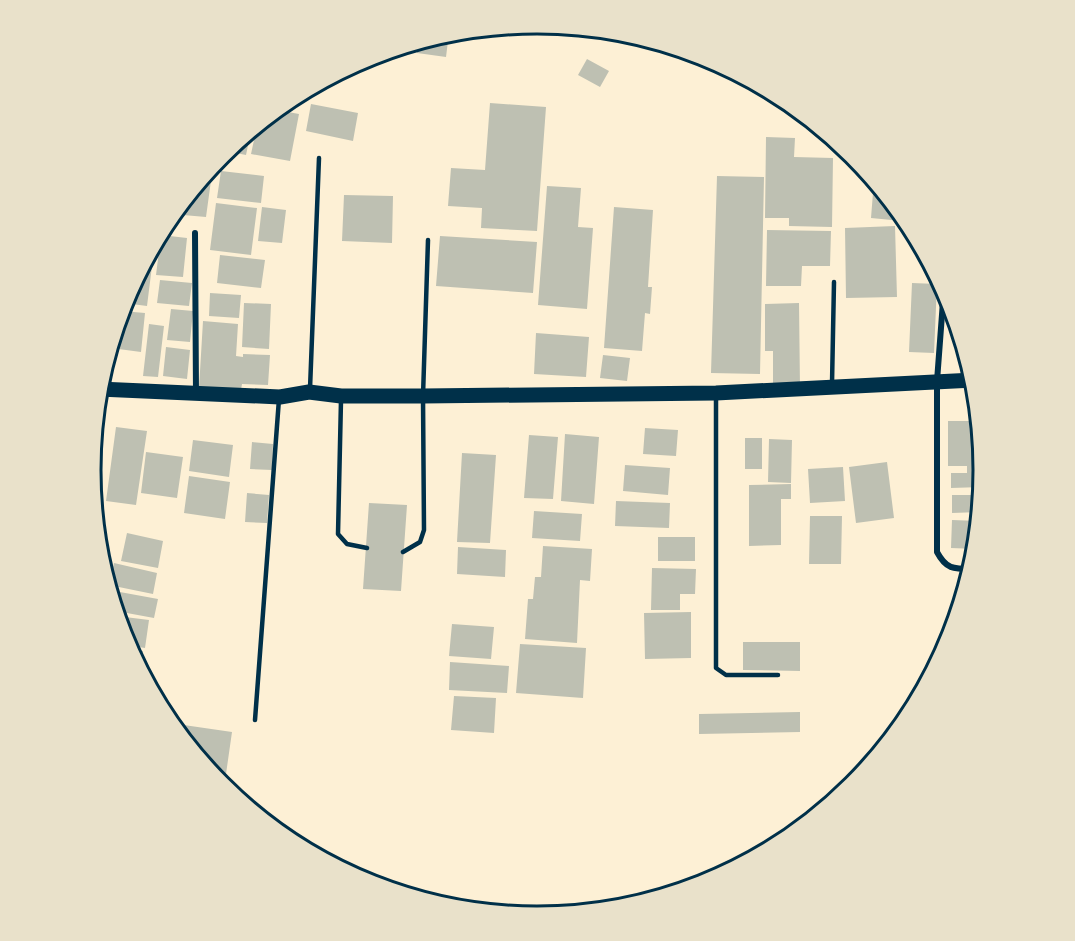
<svg xmlns="http://www.w3.org/2000/svg" width="1075" height="941" font-family="'IBM Plex Sans',sans-serif">
  <style>
    .building { fill: #bec0b2 }
    .lines { fill: none; stroke-linecap: round; stroke-linejoin: round }
    .service { stroke: #003049; stroke-width: 4.5 }
    .minor { stroke: #003049; stroke-width: 6 }
    .primary { stroke: #003049; stroke-width: 15 }
    .rim { fill: none; stroke: #003049; stroke-width: 3 }
  </style>
  <rect width="100%" height="100%" fill="#fdf0d5"/>
  <path class="building" d="M 449,33 L 446,57 L 417,53 L 418,42 Z
    M 587,59 L 609,71 L 600,87 L 578,75 Z
    M 490,103 L 546,107 L 537,231 L 481,228 L 482,208 L 448,206 L 451,168 L 485,170 Z
    M 311,104 L 358,113 L 353,141 L 306,131 Z
    M 277,110 L 299,114 L 290,161 L 251,154 L 257,126 Z
    M 251,131 L 246,155 L 226,151 L 239,141 Z
    M 766,137 L 795,138 L 794,157 L 833,158 L 832,227 L 789,226 L 789,218 L 765,218 Z
    M 213,166 L 206,217 L 183,215 L 185,200 Z
    M 221,171 L 264,176 L 261,203 L 217,198 Z
    M 717,176 L 764,177 L 760,374 L 711,373 Z
    M 874,180 L 902,214 L 902,221 L 871,218 Z
    M 547,186 L 581,188 L 578,227 L 593,228 L 587,309 L 538,305 Z
    M 344,195 L 393,196 L 392,243 L 342,241 Z
    M 216,203 L 257,208 L 251,255 L 210,250 Z
    M 262,207 L 286,210 L 282,243 L 258,241 Z
    M 614,207 L 653,210 L 648,287 L 652,287 L 650,314 L 645,313 L 642,351 L 604,348 Z
    M 895,226 L 897,297 L 846,298 L 845,228 Z
    M 767,230 L 831,231 L 830,266 L 802,266 L 801,286 L 766,286 Z
    M 161,235 L 187,238 L 183,277 L 156,275 Z
    M 440,236 L 537,242 L 533,293 L 436,286 Z
    M 220,255 L 265,260 L 261,288 L 217,283 Z
    M 144,265 L 152,266 L 147,306 L 124,303 Z
    M 160,280 L 192,283 L 189,306 L 157,303 Z
    M 912,283 L 937,284 L 934,353 L 909,352 Z
    M 210,293 L 241,295 L 239,318 L 209,316 Z
    M 244,303 L 271,304 L 269,349 L 242,347 Z
    M 799,303 L 800,388 L 773,388 L 773,351 L 765,351 L 765,304 Z
    M 171,309 L 193,311 L 190,342 L 167,340 Z
    M 122,311 L 145,313 L 141,352 L 111,348 Z
    M 203,321 L 238,324 L 236,356 L 243,357 L 243,354 L 270,355 L 268,385 L 242,384 L 241,390 L 199,388 Z
    M 149,324 L 164,326 L 158,377 L 143,376 Z
    M 536,333 L 589,337 L 586,377 L 534,374 Z
    M 166,347 L 190,350 L 187,379 L 163,376 Z
    M 603,355 L 630,358 L 627,381 L 600,378 Z
    M 948,421 L 979,421 L 984,471 L 982,487 L 951,488 L 951,473 L 967,473 L 967,466 L 948,466 Z
    M 116,427 L 147,431 L 136,505 L 106,501 Z
    M 645,428 L 678,430 L 676,456 L 643,454 Z
    M 565,434 L 599,437 L 594,504 L 561,501 Z
    M 529,435 L 558,437 L 553,499 L 524,498 Z
    M 745,438 L 762,438 L 762,469 L 745,469 Z
    M 769,439 L 792,440 L 791,483 L 768,482 Z
    M 193,440 L 233,445 L 229,477 L 189,471 Z
    M 252,442 L 273,444 L 272,470 L 250,469 Z
    M 146,452 L 183,457 L 177,498 L 141,493 Z
    M 462,453 L 496,455 L 490,543 L 457,542 Z
    M 887,462 L 894,518 L 856,523 L 849,467 Z
    M 625,465 L 670,468 L 668,495 L 623,491 Z
    M 843,467 L 845,501 L 810,503 L 808,469 Z
    M 189,476 L 230,482 L 225,519 L 184,513 Z
    M 791,484 L 791,499 L 781,499 L 781,545 L 749,546 L 749,485 Z
    M 247,493 L 269,495 L 267,523 L 245,522 Z
    M 952,495 L 982,495 L 980,512 L 952,513 Z
    M 616,501 L 670,503 L 669,528 L 615,526 Z
    M 369,503 L 407,505 L 401,591 L 363,589 Z
    M 534,511 L 582,514 L 580,541 L 532,538 Z
    M 810,516 L 842,516 L 841,564 L 809,564 Z
    M 952,520 L 979,521 L 976,549 L 951,548 Z
    M 127,533 L 163,541 L 158,568 L 121,561 Z
    M 658,537 L 695,537 L 695,561 L 658,561 Z
    M 543,546 L 592,549 L 590,581 L 580,580 L 577,643 L 525,639 L 528,599 L 533,599 L 535,577 L 541,577 Z
    M 458,547 L 506,550 L 505,577 L 457,574 Z
    M 114,563 L 157,573 L 153,594 L 109,585 Z
    M 652,568 L 696,569 L 695,594 L 680,594 L 680,610 L 651,610 Z
    M 109,590 L 158,599 L 154,618 L 116,611 Z
    M 950,611 L 959,611 L 950,642 L 949,642 Z
    M 691,612 L 691,658 L 645,659 L 644,613 Z
    M 117,616 L 149,620 L 145,648 L 127,645 Z
    M 452,624 L 494,627 L 491,659 L 449,656 Z
    M 743,642 L 800,642 L 800,671 L 743,670 Z
    M 520,644 L 586,648 L 583,698 L 516,693 Z
    M 129,649 L 143,651 L 141,671 Z
    M 450,662 L 509,666 L 507,693 L 449,690 Z
    M 454,696 L 496,698 L 494,733 L 451,730 Z
    M 800,712 L 800,732 L 699,734 L 699,714 Z
    M 170,723 L 232,732 L 224,788 L 222,786 Z"/>
  <g class="lines">
    <path class="service" d="M 832,384 L 834,282
      M 310,389 L 319,158
      M 716,396 L 716,668 L 726,675 L 778,675
      M 341,400 L 338,534 L 347,544 L 367,548
      M 403,552 L 420,542 L 424,530 L 423,396 L 428,240
      M 255,720 L 279,399"/>
    <path class="minor" d="M 195,233 L 196,394
      M 944,288 L 937,381 L 937,552 C 946,569 953,569 972,569"/>
    <path class="primary" d="M 99,389 L 280,397 L 309,392 L 341,396 L 423,396 L 716,393 L 974,380"/>
  </g>
  <path d="M0 0H1075V941H0ZM101 470a436 436 0 1 1 872 0a436 436 0 1 1-872 0Z" fill="#e9e1ca" fill-rule="evenodd"/>
  <path class="rim" d="M101 470a436 436 0 1 1 872 0a436 436 0 1 1-872 0Z"/>
</svg>
